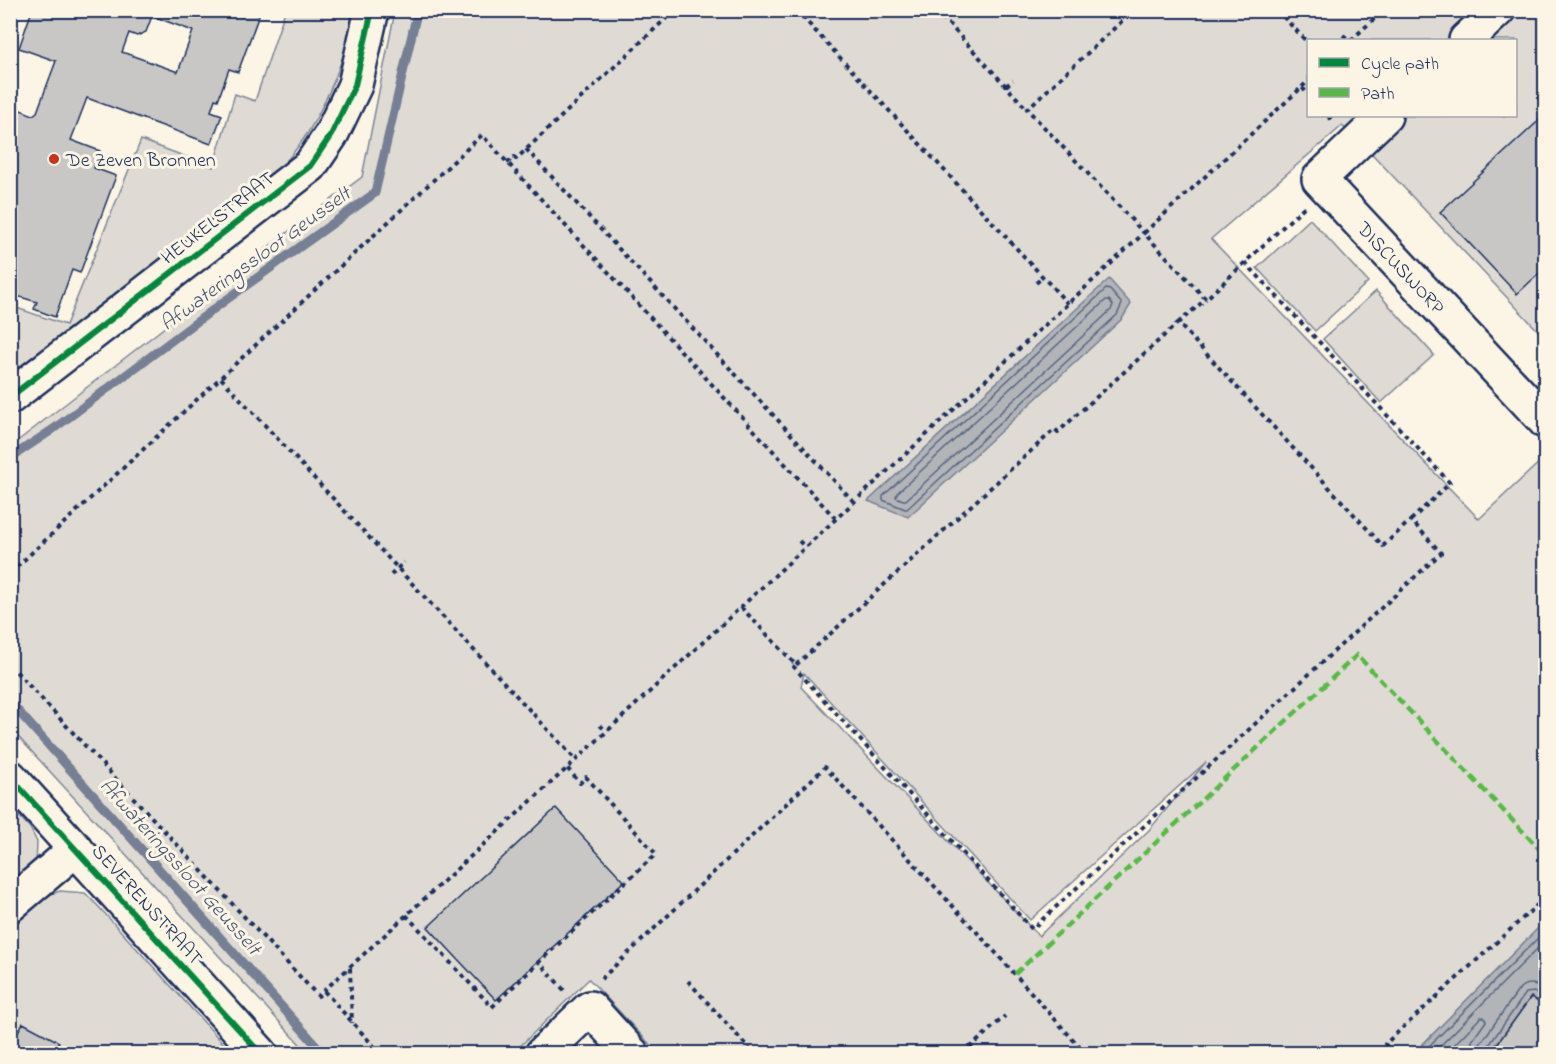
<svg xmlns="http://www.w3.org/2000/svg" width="1556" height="1064" font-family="'Indie Flower',sans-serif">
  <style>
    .green { fill: #dfdbd4; stroke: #7d8599; stroke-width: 1.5; fill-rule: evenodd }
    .water { fill: #b2b4b8; stroke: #767f94; stroke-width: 1.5 }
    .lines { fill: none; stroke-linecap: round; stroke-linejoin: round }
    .shore { stroke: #576482; stroke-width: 1.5 }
    .stream { stroke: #767f94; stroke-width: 9 }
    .building { fill: #c8c7c6; stroke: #1b2f5e; stroke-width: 1.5; fill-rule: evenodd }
    .minor-casing { stroke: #1b2f5e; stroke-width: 38 }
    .path { stroke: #1b2f5e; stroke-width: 4; stroke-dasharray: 4.5 4.5; stroke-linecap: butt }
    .minor { stroke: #fcf5e5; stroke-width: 33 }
    .quiet { stroke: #58b947; stroke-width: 4.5; stroke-dasharray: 9 4.5; stroke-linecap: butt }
    .cycleway-casing { stroke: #fcf5e5; stroke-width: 10 }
    .cycleway { stroke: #00873e; stroke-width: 6 }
    .poi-dot { fill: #c8321e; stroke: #fcf5e5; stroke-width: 2 }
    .labels { text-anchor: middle; stroke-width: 6; stroke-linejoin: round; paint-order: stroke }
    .poi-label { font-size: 20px; fill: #1b2f5e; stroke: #fcf5e5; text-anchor: start }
    .street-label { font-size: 20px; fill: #1b2f5e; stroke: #fcf5e5 }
    .water-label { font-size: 21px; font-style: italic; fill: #485779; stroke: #fcf5e5 }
  </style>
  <rect width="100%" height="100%" fill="#fcf5e5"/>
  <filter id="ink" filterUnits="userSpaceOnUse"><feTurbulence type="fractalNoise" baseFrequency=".0167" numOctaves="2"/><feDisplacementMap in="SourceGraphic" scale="12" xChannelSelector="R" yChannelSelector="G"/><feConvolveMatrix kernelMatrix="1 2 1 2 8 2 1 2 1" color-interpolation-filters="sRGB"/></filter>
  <g filter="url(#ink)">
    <path class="green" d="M 285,11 L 356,11 C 346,54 332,92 309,131 C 294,154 275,175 256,195 L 11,375 L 11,306 L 66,325 L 141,140 L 213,167 L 235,94 L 255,101 Z
      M 395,11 L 1545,11 L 1545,338 L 1359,140 L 1342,126 L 1211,239 L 1479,519 L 1545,457 L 1545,926 L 1543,924 L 1415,1052 L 1416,1053 L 658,1053 L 589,979 L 513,1053 L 308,1053 L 11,729 L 11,446 L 289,231 L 362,177 ZM 1308,40 L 1516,40 L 1516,116 L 1308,116 ZM 804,673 L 1030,920 L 1206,762 L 1149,830 L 1039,936 L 801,687 Z
      M 1310,219 L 1368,282 L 1315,331 L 1257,268 Z
      M 1376,291 L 1434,355 L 1381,403 L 1323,339 Z
      M 10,806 L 30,828 L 37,842 L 36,866 L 10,891 Z
      M 60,891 L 85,893 L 97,905 L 232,1053 L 11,1054 L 11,927 L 46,896 Z"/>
    <path class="water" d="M 1109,279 L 1131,304 L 1122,319 L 908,517 L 868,501 Z
      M 1543,923 L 1546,926 L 1545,1008 L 1531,997 L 1490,1053 L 1416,1053 L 1415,1052 Z"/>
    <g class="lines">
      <path class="shore" d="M 1106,289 L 1110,290 L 1122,304 L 1117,315 L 907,509 L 905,509 L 883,500 L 883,496 Z
        M 1106,300 L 1109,300 L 1113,305 L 1111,310 L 906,500 L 903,500 L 896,497 L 897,493 Z
        M 1421,1054 L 1546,930
        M 1432,1054 L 1546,940
        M 1445,1054 L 1481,1017 L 1484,1017 L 1486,1021 L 1472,1041 L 1469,1054
        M 1478,1054 L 1480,1044 L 1520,988 C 1530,981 1537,984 1546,991
        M 1486,1054 L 1487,1048 L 1526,993 L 1534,992 L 1546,1000"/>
      <path class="stream" d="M 10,458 L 52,430 L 226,300 L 375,193 L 416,17
        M 10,702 L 324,1054"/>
    </g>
    <path class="building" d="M 32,10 L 256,10 L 260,12 L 238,72 L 229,69 L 218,100 L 215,99 L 211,111 L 222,115 L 211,144 L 87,98 L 71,140 L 100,151 L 94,168 L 116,176 L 80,273 L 72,270 L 55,317 L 34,309 L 37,302 L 10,294 L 10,94 L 18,109 L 33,115 L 37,112 L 56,61 L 19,48 ZM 152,16 L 193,31 L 178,72 L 122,52 L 129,33 L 137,36 L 146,32 Z
      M 1546,114 L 1546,267 L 1517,294 L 1440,212 Z
      M 556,808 L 624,881 L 496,1000 L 428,927 Z
      M 1531,997 L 1546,1008 L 1546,1054 L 1490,1054 Z
      M 23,1023 L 59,1042 L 52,1054 L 10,1054 L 10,1046 Z"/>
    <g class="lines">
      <g class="minor-casing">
        <g id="minor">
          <path d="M 1466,40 L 1498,10"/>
          <path id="s1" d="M 1385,116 L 1319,179 L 1546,422"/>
          <path d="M 10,397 L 310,166 L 331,135 L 355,85 L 372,10"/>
          <path d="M 10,777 L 261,1054"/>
          <path d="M 10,905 L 76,849"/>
          <path d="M 542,1054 L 590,1008 L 632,1054"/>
        </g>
      </g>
      <path class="path" d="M 796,10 L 1068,304
        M 936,10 L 1027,109
        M 1277,10 L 1308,43
        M 1343,35 L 1349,40
        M 1351,40 L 1384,10
        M 1006,86 L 1013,80
        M 1302,87 L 1308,81
        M 1328,116 L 1334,122
        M 526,149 L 854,502
        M 507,163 L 514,157 L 516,159 L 675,10
        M 1304,207 L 1206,299 L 1144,233 L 1302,87 L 1308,95
        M 1245,262 L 1450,483 L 1411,520
        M 1036,283 L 1043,277
        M 1178,323 L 1206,299
        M 221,378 L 576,760
        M 799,541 L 805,547
        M 10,573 L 482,135 L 835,518
        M 391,575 L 404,562
        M 741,607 L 796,665 L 794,667 L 1032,929 L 1441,553 L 1411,520 L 1383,546 L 1178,323 L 1058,432 L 1055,429 L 796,665
        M 10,665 L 318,996 L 576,760 L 1144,233 L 1027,109 L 1134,10
        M 600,725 L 606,731
        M 406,915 L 492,1007 L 539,962
        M 350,968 L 352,1023
        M 601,979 L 825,767 L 995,952 L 1086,1054
        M 688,981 L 754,1054
        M 564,990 L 539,962 L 656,854 L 586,777 L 580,783 L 567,768
        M 324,991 L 381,1054
        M 963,1054 L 1005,1016
        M 1393,1054 L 1385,1044 L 1546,897"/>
      <use href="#minor" class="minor"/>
      <path class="quiet" d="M 1015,974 L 1357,655 L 1546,856"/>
      <g class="cycleway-casing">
        <path id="cycleway" d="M 10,397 L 310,166 L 331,135 L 355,85 L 372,10
          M 10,777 L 261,1054"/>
      </g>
      <use href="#cycleway" class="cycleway"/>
    </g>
  </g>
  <circle class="poi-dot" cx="54" cy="159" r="6"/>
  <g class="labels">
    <g class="poi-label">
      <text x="66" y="166">De Zeven Bronnen</text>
    </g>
    <g class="street-label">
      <text transform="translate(217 217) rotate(-38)" y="7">HEUKELSTRAAT</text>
      <text dy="7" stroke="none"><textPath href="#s1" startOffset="212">DISCUSWORP</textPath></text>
      <text transform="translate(148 904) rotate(48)" y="7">SEVERENSTRAAT</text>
    </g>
    <g class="water-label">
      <text transform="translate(255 258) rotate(-36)" y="7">Afwateringssloot Geusselt</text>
      <text transform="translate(181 866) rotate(48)" y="7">Afwateringssloot Geusselt</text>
    </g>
  </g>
  <rect width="1556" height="1064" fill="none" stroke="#fcf5e5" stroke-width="36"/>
  <rect x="18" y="18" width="1520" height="1028" fill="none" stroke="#1b2f5e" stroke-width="2" filter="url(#ink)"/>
  <rect x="1307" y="39" width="210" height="78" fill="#fcf5e5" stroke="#a2a6af" stroke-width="1.5"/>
  <rect x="1319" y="58" width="30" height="9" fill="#00873e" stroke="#a2a6af" stroke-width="1.5"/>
  <text x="1361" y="69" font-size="18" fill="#1b2f5e">Cycle path</text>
  <rect x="1319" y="88" width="30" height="9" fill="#58b947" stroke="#a2a6af" stroke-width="1.5"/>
  <text x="1361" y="99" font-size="18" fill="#1b2f5e">Path</text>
</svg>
